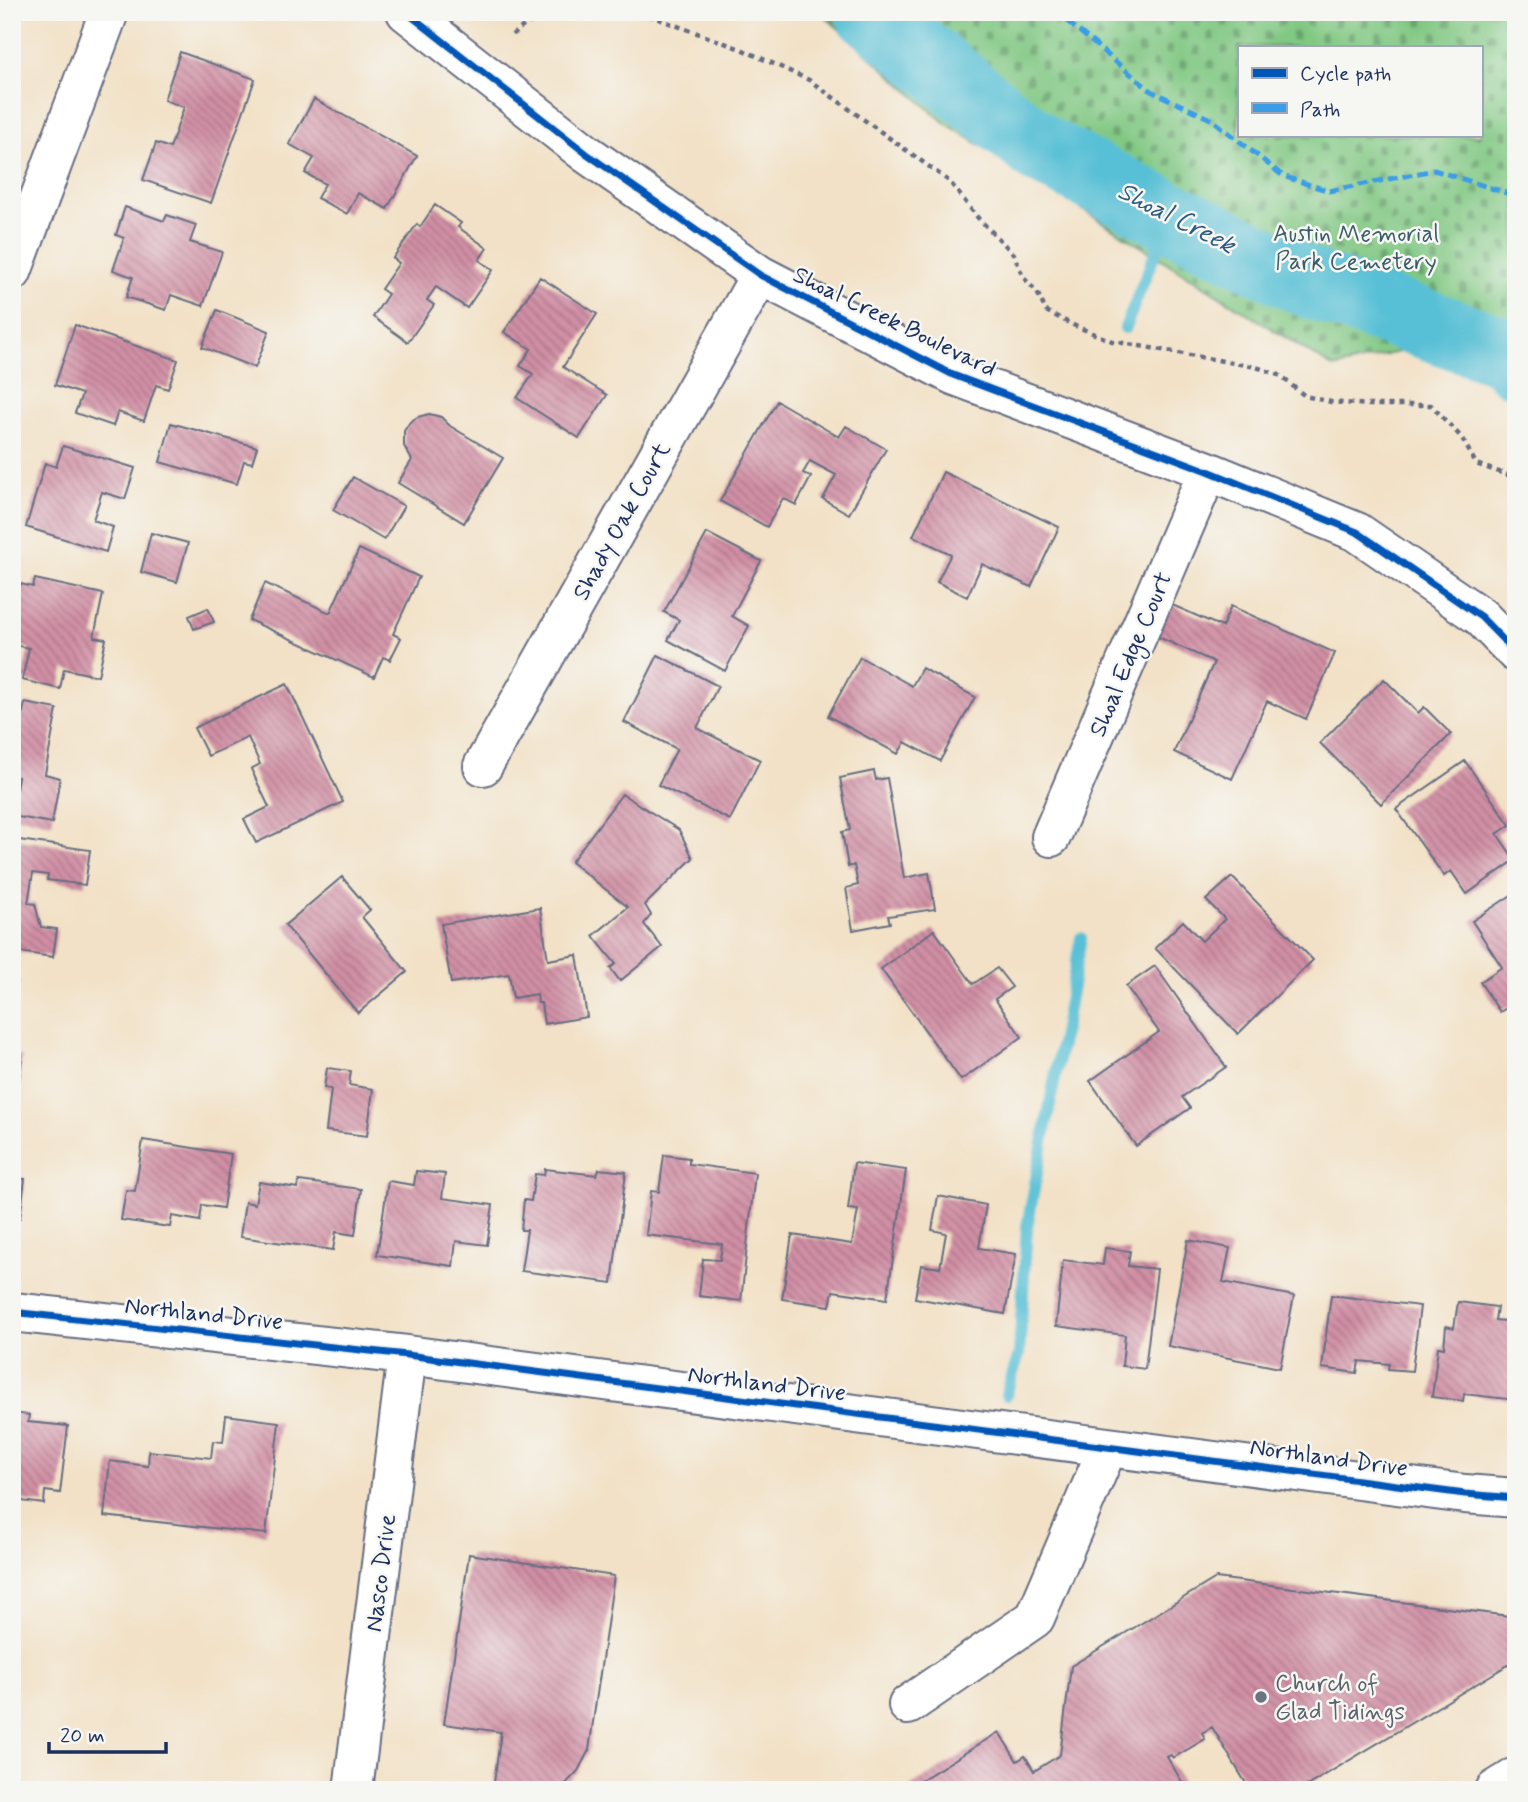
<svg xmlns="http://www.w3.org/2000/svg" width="1528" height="1802" font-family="Mynerve,sans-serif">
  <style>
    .cemetery { fill: url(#cemetery-stones); stroke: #4e7c70; stroke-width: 2; fill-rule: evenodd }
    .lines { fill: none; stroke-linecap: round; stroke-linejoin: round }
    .stream { stroke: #59c0d6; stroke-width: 12 }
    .river { stroke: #59c0d6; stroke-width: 70 }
    .building { fill: url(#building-back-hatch) }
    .minor-casing { stroke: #666d82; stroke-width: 42 }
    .major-casing { stroke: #666d82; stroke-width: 42 }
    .path { stroke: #666d82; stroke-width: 4.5; stroke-dasharray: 5 5; stroke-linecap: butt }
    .minor { stroke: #fff; stroke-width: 38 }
    .major { stroke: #fff; stroke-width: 38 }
    .quiet { stroke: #3b9de6; stroke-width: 5; stroke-dasharray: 10 5; stroke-linecap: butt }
    .cycleway-casing { stroke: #f6f6f2; stroke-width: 11 }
    .cycleway { stroke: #0057b8; stroke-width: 7 }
    .worship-dot { fill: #6b7280; stroke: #f6f6f2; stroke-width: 2.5 }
    .labels { text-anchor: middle; stroke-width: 5; stroke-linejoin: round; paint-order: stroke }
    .park-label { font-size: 24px; fill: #3a5d69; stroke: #f6f6f2 }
    .street-label { font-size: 24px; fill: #1b2f5e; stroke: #f6f6f2 }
    .worship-label { font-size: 24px; fill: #5b616d; stroke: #f6f6f2; text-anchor: start }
    .water-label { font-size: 26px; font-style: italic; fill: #2e5a82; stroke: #f6f6f2 }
  </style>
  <defs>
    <pattern id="cemetery-stones" width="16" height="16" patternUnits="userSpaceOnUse" patternTransform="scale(1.75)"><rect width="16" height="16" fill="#81c883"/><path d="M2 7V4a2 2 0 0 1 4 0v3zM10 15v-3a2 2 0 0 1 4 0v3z" fill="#69a36e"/></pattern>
    <pattern id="building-back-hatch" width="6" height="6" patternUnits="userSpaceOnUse" patternTransform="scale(1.75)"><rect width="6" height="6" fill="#d18fa4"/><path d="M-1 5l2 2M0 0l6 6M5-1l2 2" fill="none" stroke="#a97589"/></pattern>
  </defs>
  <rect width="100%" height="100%" fill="#f6f6f2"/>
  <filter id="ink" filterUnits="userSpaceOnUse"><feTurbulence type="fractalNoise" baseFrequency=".0143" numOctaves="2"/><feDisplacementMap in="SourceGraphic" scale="14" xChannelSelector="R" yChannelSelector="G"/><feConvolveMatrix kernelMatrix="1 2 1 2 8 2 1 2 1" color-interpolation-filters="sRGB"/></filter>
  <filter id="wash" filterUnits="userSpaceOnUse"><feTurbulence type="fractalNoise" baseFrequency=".00686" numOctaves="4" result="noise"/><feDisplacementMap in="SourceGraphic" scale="28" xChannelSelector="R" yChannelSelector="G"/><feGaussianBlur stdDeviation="1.57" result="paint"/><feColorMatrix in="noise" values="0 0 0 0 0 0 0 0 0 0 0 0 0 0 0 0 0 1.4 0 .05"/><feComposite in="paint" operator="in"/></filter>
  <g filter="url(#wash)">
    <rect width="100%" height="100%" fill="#f2e1c6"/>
    <path class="cemetery" d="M 820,12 L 1516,12 L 1516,323 L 1334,368 L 945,123 ZM 1239,47 L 1481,47 L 1481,135 L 1239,135 Z"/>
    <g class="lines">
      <path class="stream" d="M 1125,328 L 1170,216
        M 1006,1395 L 1019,1354 L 1027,1227 L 1081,938"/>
      <path class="river" d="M 870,12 L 1040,149 L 1170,216 L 1309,283 L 1504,352 L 1516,363"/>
    </g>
    <g id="blocks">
      <path class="building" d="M 180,52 L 255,79 L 211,203 L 143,180 L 156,143 L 170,148 L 184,107 L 164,100 Z
        M 314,99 L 417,156 L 387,209 L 358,193 L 347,214 L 317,198 L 325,184 L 305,173 L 314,158 L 289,144 Z
        M 435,205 L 461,223 L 458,227 L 487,248 L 479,260 L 493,270 L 467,308 L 436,287 L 427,300 L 434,305 L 408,342 L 373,317 L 388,294 L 381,289 L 399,263 L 393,258 L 417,224 L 420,227 Z
        M 125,207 L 164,221 L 167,215 L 196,225 L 190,242 L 222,252 L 203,306 L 171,295 L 166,310 L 126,297 L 133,277 L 113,270 L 124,238 L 116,235 Z
        M 540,277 L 597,314 L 563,367 L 607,395 L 579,438 L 517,398 L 533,374 L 520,366 L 531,349 L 504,332 Z
        M 217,310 L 269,331 L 255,368 L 202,347 Z
        M 75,325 L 178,360 L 168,389 L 156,385 L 144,421 L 118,412 L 113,426 L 75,413 L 82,394 L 55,385 Z
        M 777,401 L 839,437 L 846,426 L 886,449 L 849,514 L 823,499 L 836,475 L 810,461 L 803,473 L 811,477 L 796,505 L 783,498 L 767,527 L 720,501 Z
        M 429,414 L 441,417 L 450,426 L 503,458 L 464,523 L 398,483 L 412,460 L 404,446 L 404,431 L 410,422 L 418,417 Z
        M 171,423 L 257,447 L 252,463 L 244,461 L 237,484 L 160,462 Z
        M 63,446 L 135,468 L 125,499 L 102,492 L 93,520 L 113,527 L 106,552 L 26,527 L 45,463 L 56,467 Z
        M 943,472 L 1059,527 L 1031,587 L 982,564 L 967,597 L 937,582 L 951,554 L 913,536 Z
        M 353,477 L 404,506 L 384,540 L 333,510 Z
        M 151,533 L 188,543 L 177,582 L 141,572 Z
        M 707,533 L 761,561 L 732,616 L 749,626 L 725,671 L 668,640 L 679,620 L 664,612 Z
        M 359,549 L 419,577 L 393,634 L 401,638 L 390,660 L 383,657 L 374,677 L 249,620 L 265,583 L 330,613 Z
        M 35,579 L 103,594 L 94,637 L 106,639 L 98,676 L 64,669 L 60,689 L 22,680 L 29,648 L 13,645 L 17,626 L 12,625 L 12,586 L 13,582 L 33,587 Z
        M 1170,604 L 1222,627 L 1231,606 L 1335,653 L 1306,719 L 1267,701 L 1232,779 L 1174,752 L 1214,662 L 1156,636 Z
        M 208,608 L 214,622 L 194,629 L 189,616 Z
        M 658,655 L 718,686 L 697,728 L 760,760 L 730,820 L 658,785 L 677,749 L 624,722 Z
        M 860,657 L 912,686 L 922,668 L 975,697 L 940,761 L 905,742 L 898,754 L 828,716 Z
        M 1384,679 L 1418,713 L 1424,707 L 1451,734 L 1381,804 L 1320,743 Z
        M 287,684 L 343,802 L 256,843 L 244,819 L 269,807 L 251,769 L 260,764 L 248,737 L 208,756 L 194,728 Z
        M 25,703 L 57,709 L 45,774 L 60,778 L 52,823 L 12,816 L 18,777 L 12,776 L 12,710 L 23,712 Z
        M 1465,761 L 1510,825 L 1497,834 L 1515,860 L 1467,894 L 1451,871 L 1444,876 L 1396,809 Z
        M 874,771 L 876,780 L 887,778 L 904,878 L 929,873 L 935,909 L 888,916 L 890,923 L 853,930 L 846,888 L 858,885 L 854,865 L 848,867 L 842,832 L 850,830 L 840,778 Z
        M 622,794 L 679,830 L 693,858 L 645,905 L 651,915 L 644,924 L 662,947 L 620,981 L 610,968 L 616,964 L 593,936 L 628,907 L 571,862 Z
        M 12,839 L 90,850 L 85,885 L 47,880 L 48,875 L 33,873 L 28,903 L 35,904 L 41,927 L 57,929 L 53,957 L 12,951 Z
        M 342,877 L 370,910 L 362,917 L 407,972 L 358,1013 L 285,925 Z
        M 1232,877 L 1313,960 L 1238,1034 L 1155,948 L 1183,921 L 1202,941 L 1225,919 L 1206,900 Z
        M 1513,894 L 1516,897 L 1516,1002 L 1500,1012 L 1480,982 L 1502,967 L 1472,921 Z
        M 540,908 L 548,960 L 577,955 L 587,1017 L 544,1024 L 541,1003 L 538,1003 L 537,994 L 513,998 L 509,974 L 451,983 L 441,924 Z
        M 934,930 L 973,984 L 997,968 L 1012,987 L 995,999 L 1022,1037 L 961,1080 L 881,969 Z
        M 1155,966 L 1226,1067 L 1182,1097 L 1190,1108 L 1136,1146 L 1090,1081 L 1159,1032 L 1126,986 Z
        M 12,976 L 17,977 L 14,1005 L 12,1005 Z
        M 12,1055 L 22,1056 L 19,1081 L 12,1080 Z
        M 327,1068 L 351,1071 L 349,1085 L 373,1089 L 367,1136 L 326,1131 L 331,1089 L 324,1088 Z
        M 12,1102 L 16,1103 L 14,1122 L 12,1121 Z
        M 143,1140 L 231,1154 L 223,1208 L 202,1205 L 200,1221 L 172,1216 L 170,1227 L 121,1220 L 126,1190 L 135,1191 Z
        M 664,1155 L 689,1158 L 689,1164 L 755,1173 L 741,1301 L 699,1296 L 703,1259 L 720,1260 L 722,1244 L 646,1235 L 651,1191 L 659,1192 Z
        M 854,1163 L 906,1170 L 887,1299 L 833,1291 L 830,1306 L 782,1299 L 792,1235 L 852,1244 L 858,1210 L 848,1209 Z
        M 545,1169 L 597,1175 L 599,1169 L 626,1172 L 612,1283 L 521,1271 L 527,1230 L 521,1230 L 524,1200 L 531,1201 L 535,1174 L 544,1175 Z
        M 416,1171 L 445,1174 L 442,1198 L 493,1205 L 487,1245 L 456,1241 L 453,1266 L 377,1255 L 388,1181 L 414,1185 Z
        M 12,1178 L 25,1179 L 20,1218 L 12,1217 Z
        M 299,1181 L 361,1189 L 355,1235 L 336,1232 L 333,1250 L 240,1237 L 245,1202 L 255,1204 L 259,1182 L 298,1188 Z
        M 938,1196 L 986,1205 L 979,1248 L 1016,1254 L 1005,1314 L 915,1298 L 921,1265 L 940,1268 L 946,1233 L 932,1230 Z
        M 1188,1240 L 1230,1248 L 1223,1282 L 1294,1296 L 1280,1368 L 1168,1346 Z
        M 1105,1248 L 1130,1251 L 1128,1266 L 1157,1269 L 1145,1369 L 1122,1366 L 1125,1335 L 1056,1326 L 1063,1260 L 1103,1265 Z
        M 1331,1295 L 1420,1306 L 1412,1371 L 1388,1369 L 1389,1364 L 1359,1361 L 1357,1373 L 1322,1368 Z
        M 1458,1302 L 1497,1307 L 1495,1320 L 1516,1322 L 1516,1400 L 1464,1394 L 1463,1401 L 1432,1397 L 1438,1347 L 1444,1348 L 1446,1326 L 1454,1328 Z
        M 12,1413 L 29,1415 L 28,1422 L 68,1426 L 60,1493 L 45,1491 L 44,1504 L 15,1500 L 12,1508 Z
        M 226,1415 L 279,1422 L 266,1534 L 104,1516 L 110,1461 L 148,1466 L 149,1451 L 211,1458 L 213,1441 L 223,1442 Z
        M 469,1554 L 614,1576 L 589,1750 L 578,1771 L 560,1790 L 493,1790 L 501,1732 L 444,1724 Z
        M 1216,1578 L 1516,1617 L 1516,1660 L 1300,1790 L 1250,1790 L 1212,1727 L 1202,1733 L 1205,1739 L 1173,1758 L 1171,1755 L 1167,1757 L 1187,1790 L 905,1790 L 999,1732 L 1017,1761 L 1025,1756 L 1034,1771 L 1060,1755 L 1071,1666 Z"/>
    </g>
  </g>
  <g filter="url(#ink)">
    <use href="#blocks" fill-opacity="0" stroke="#666d82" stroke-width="2"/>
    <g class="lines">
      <g class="minor-casing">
        <path id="minor" d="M 406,12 L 587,154 L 760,275 L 953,375 L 1208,471 L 1357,532 L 1481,617 L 1516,653
          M 12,272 L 109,12
          M 483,766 L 760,275
          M 1051,837 L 1208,471
          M 12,1312 L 407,1355 L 1465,1494 L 1516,1498
          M 908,1705 L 1035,1618 L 1108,1447
          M 353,1790 L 407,1355"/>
      </g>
      <g class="major-casing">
        <path id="major" d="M 1495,1790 L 1516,1777"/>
      </g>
      <path class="path" d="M 639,12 L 741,49 L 809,80 L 906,150 L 949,181 L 978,218 L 1014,254 L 1023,277 L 1037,292 L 1046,311 L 1073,325 L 1112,341 L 1256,367 L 1279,375 L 1305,396 L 1331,402 L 1370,405 L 1431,405 L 1462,438 L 1476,464 L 1516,478
        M 512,35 L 526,24 L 553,12"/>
      <use href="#minor" class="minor"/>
      <use href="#major" class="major"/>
      <path class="quiet" d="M 1056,12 L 1151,91 L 1213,120 L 1283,176 L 1329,191 L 1434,170 L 1516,196"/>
      <g class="cycleway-casing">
        <path id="cycleway" d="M 406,12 L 587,154 L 760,275 L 953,375 L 1208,471 L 1357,532 L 1481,617 L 1516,653
          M 12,1312 L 407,1355 L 1465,1494 L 1516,1498"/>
      </g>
      <use href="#cycleway" class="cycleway"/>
    </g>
  </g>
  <circle class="worship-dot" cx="1261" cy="1697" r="7"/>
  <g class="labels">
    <g class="park-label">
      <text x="1356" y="241">Austin Memorial<tspan x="1356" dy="28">Park Cemetery</tspan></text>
    </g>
    <g class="street-label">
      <text transform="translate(895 321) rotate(26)" y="8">Shoal Creek Boulevard</text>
      <text transform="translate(621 521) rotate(-61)" y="8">Shady Oak Court</text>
      <text transform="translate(1130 654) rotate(-67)" y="8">Shoal Edge Court</text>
      <text transform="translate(204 1313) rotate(6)" y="8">Northland Drive</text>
      <text transform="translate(767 1383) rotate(7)" y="8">Northland Drive</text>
      <text transform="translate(1329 1457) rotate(8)" y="8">Northland Drive</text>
      <text transform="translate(380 1573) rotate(-83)" y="8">Nasco Drive</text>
    </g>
    <g class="worship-label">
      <text x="1275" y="1691">Church of<tspan x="1275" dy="28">Glad Tidings</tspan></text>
    </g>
    <g class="water-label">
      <text transform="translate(1177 217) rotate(27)" y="9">Shoal Creek</text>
    </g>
  </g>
  <rect width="1528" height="1802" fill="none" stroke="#f6f6f2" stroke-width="42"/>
  <rect x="1238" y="46" width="245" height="91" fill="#f6f6f2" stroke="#9ea6b7" stroke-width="2"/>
  <rect x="1252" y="68" width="35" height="10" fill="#0057b8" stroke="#9ea6b7" stroke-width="2"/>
  <text x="1300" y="80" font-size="21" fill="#1b2f5e">Cycle path</text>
  <rect x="1252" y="103" width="35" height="10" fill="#3b9de6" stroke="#9ea6b7" stroke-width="2"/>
  <text x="1300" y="116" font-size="21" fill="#1b2f5e">Path</text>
  <path d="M49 1742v10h117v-10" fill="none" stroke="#1b2f5e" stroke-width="3.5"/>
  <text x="60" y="1742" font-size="21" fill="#1b2f5e" stroke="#f6f6f2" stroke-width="5" paint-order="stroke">20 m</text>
</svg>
